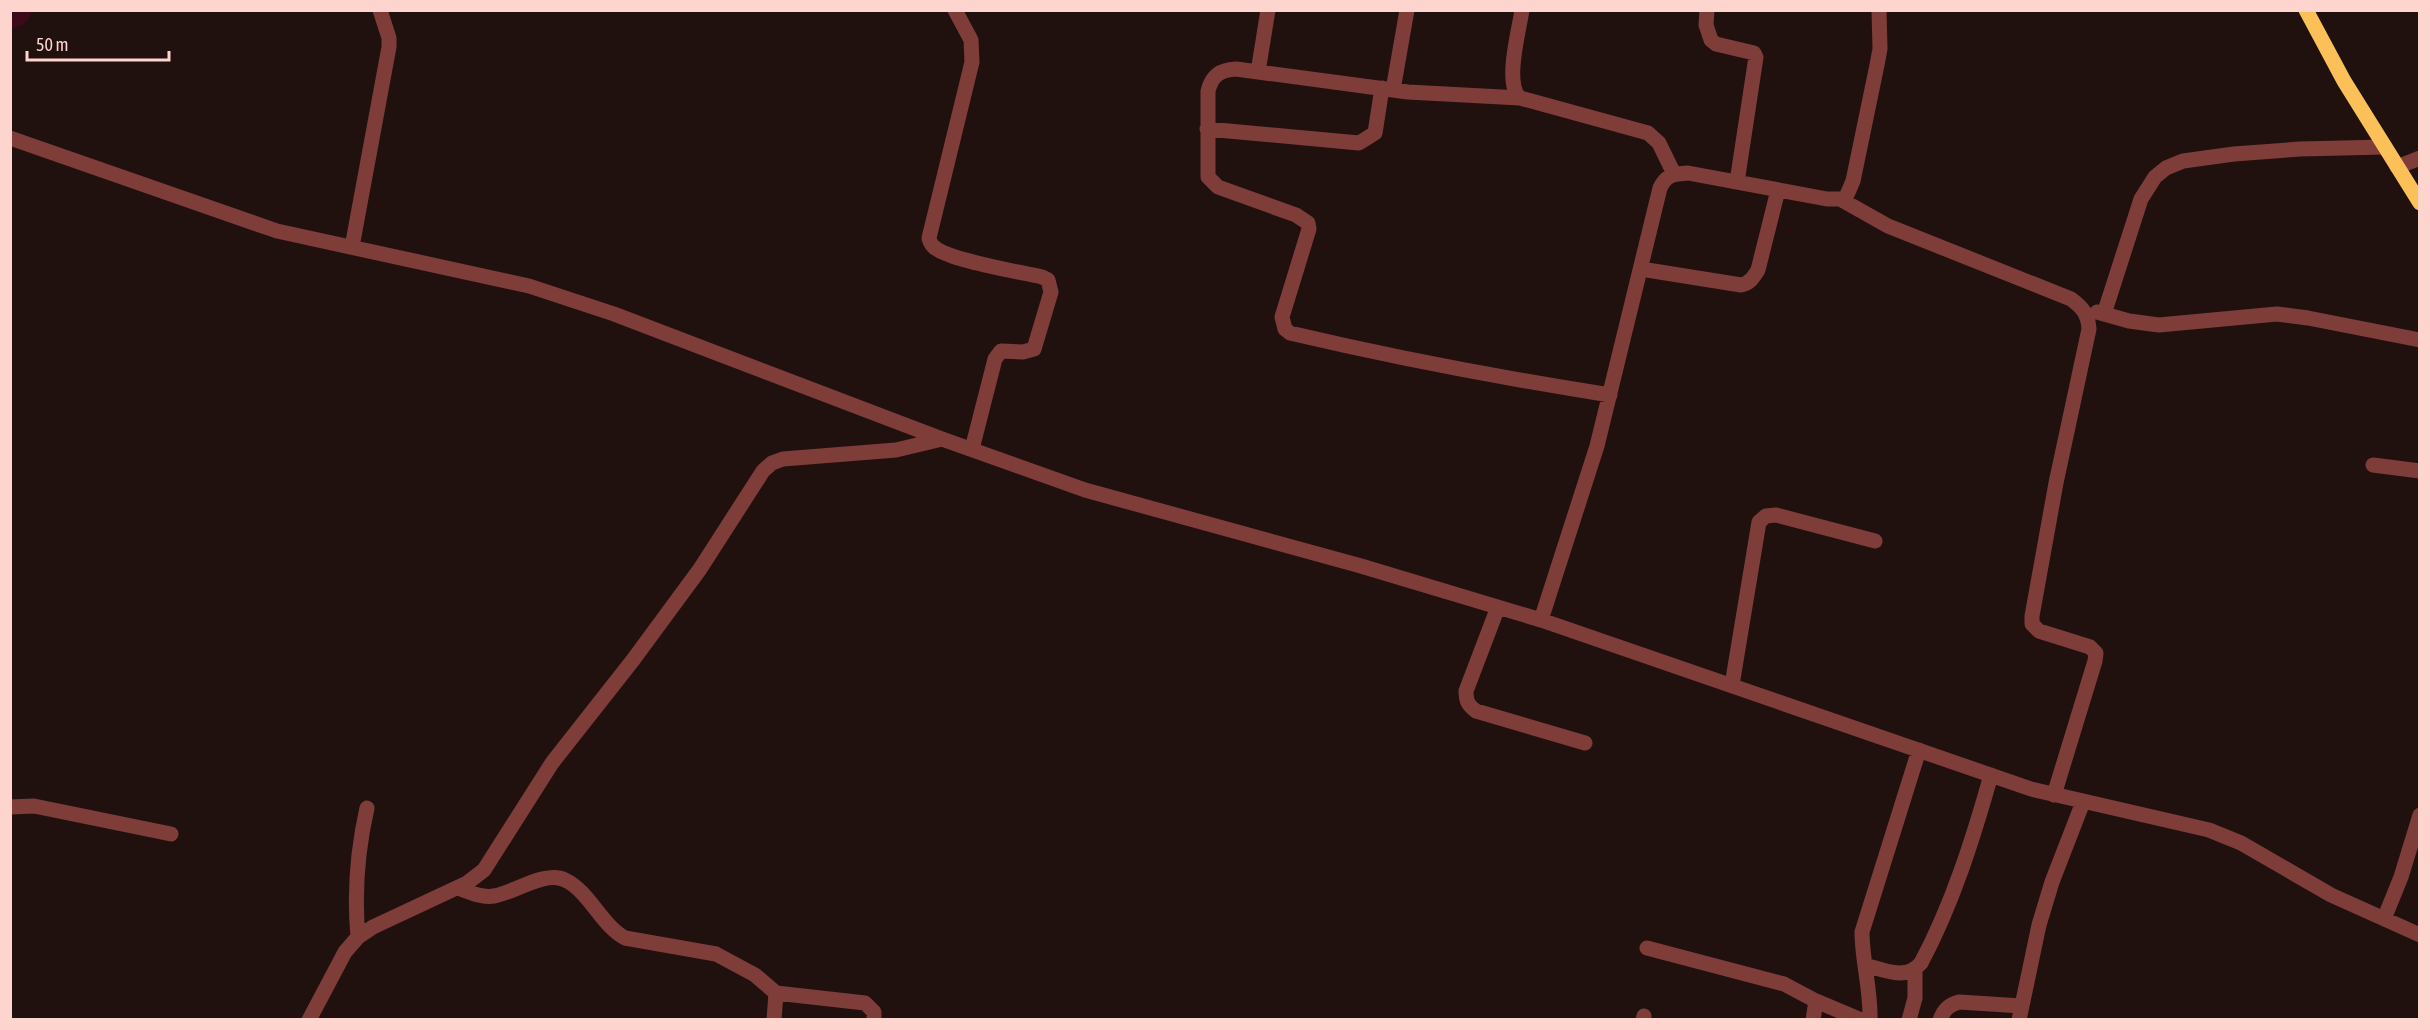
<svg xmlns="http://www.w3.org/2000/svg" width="2430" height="1030" font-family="'Asap Condensed',sans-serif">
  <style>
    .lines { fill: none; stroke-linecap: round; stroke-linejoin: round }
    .river { stroke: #3d0a1c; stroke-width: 34 }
    .minor { stroke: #7f3d3a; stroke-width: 15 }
    .major { stroke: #fbc058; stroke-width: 15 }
  </style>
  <rect width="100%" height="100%" fill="#21110e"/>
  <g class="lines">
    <path class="river" d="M 10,11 L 14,10"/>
    <path class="minor" d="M 955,10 L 971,40 L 972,62 L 929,238 C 929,240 931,244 933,246 C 945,260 1021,272 1042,277 L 1048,280 L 1051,292 L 1034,349 L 1023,352 L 1001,351 L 995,359 L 972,449
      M 1522,10 C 1519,31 1504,84 1520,98 L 1648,133 L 1659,143 L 1674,174
      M 1707,10 L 1706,25 L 1711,40 L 1716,44 L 1754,53 L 1756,57 L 1737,182
      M 1258,72 L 1268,10
      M 1393,90 L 1407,10
      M 1520,98 L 1408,92 L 1236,69 C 1220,70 1212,75 1208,91 L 1208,177 L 1218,187 L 1296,215 L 1308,223 L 1309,229 L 1282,317 L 1285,329 L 1290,333 C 1396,358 1502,378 1610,395
      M 1207,129 L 1359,143 L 1375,133 L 1382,88
      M 10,138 L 277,231 L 529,286 L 614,314 L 942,439 L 1085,490 L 1361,566 L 1541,620 L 2031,789 L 2209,830 L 2241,843 L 2331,895 L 2420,935
      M 2397,167 L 2420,158
      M 1840,199 L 1888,226 L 2071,299 C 2083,308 2088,314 2089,329 L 2056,483 L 2032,616 L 2032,624 L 2039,631 L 2090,647 L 2096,653 L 2095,661 L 2054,795
      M 352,247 L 389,47 L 389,38 L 380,10
      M 1641,269 L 1741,285 C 1750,283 1753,278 1758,270 L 1778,190
      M 2097,312 L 2129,321 L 2159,325 L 2277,314 L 2308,318 L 2420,340
      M 2104,314 L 2141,199 L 2155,177 L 2166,168 L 2183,161 L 2234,154 L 2300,149 L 2385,147
      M 2373,465 L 2420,471
      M 1498,607 L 1466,691 C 1466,701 1468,705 1476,711 L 1585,743
      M 1541,620 L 1597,446 L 1660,188 C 1666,175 1673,174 1688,173 L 1827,199 L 1840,199 L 1846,197 L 1853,181 L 1877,65 L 1880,49 L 1879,10
      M 1732,685 L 1759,522 L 1766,516 L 1776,515 L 1875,541
      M 10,807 L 34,806 L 171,834
      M 458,888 C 469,892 481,898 494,896 C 514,893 545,870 565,880 C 589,891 601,925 625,938 L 716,954 L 755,975 L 776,993 L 774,1020
      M 2384,919 L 2401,877 L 2420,815
      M 358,937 C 354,893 357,852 367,808
      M 1647,948 L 1784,984 L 1816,1001 L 1861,1020
      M 1865,965 C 1884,970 1906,981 1921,963 C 1952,905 1973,839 1991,775
      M 776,993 L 865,1003 L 874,1012 L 874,1020
      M 309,1020 L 345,952 L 358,937 L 373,927 L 467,883 L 484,870 L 552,763 L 633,660 L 700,569 L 763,471 L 772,463 L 783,459 L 896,450 L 942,439
      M 1643,1020 L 1644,1016
      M 1813,1020 L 1816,1001
      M 1870,1020 C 1871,990 1862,961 1862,932 L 1919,750
      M 1909,1020 L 1915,998 L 1915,970
      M 1940,1020 C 1944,1009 1949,1005 1959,1002 L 2022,1006
      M 2019,1020 L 2039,925 L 2052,882 L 2083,802"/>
    <path class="major" d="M 2306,10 L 2344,81 L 2420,203"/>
  </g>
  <rect width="2430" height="1030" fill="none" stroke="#fed4ce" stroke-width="24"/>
  <path d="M27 51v9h142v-9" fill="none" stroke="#fed4ce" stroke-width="3"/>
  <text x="36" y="51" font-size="18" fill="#fed4ce" stroke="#21110e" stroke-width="4.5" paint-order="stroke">50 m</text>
</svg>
